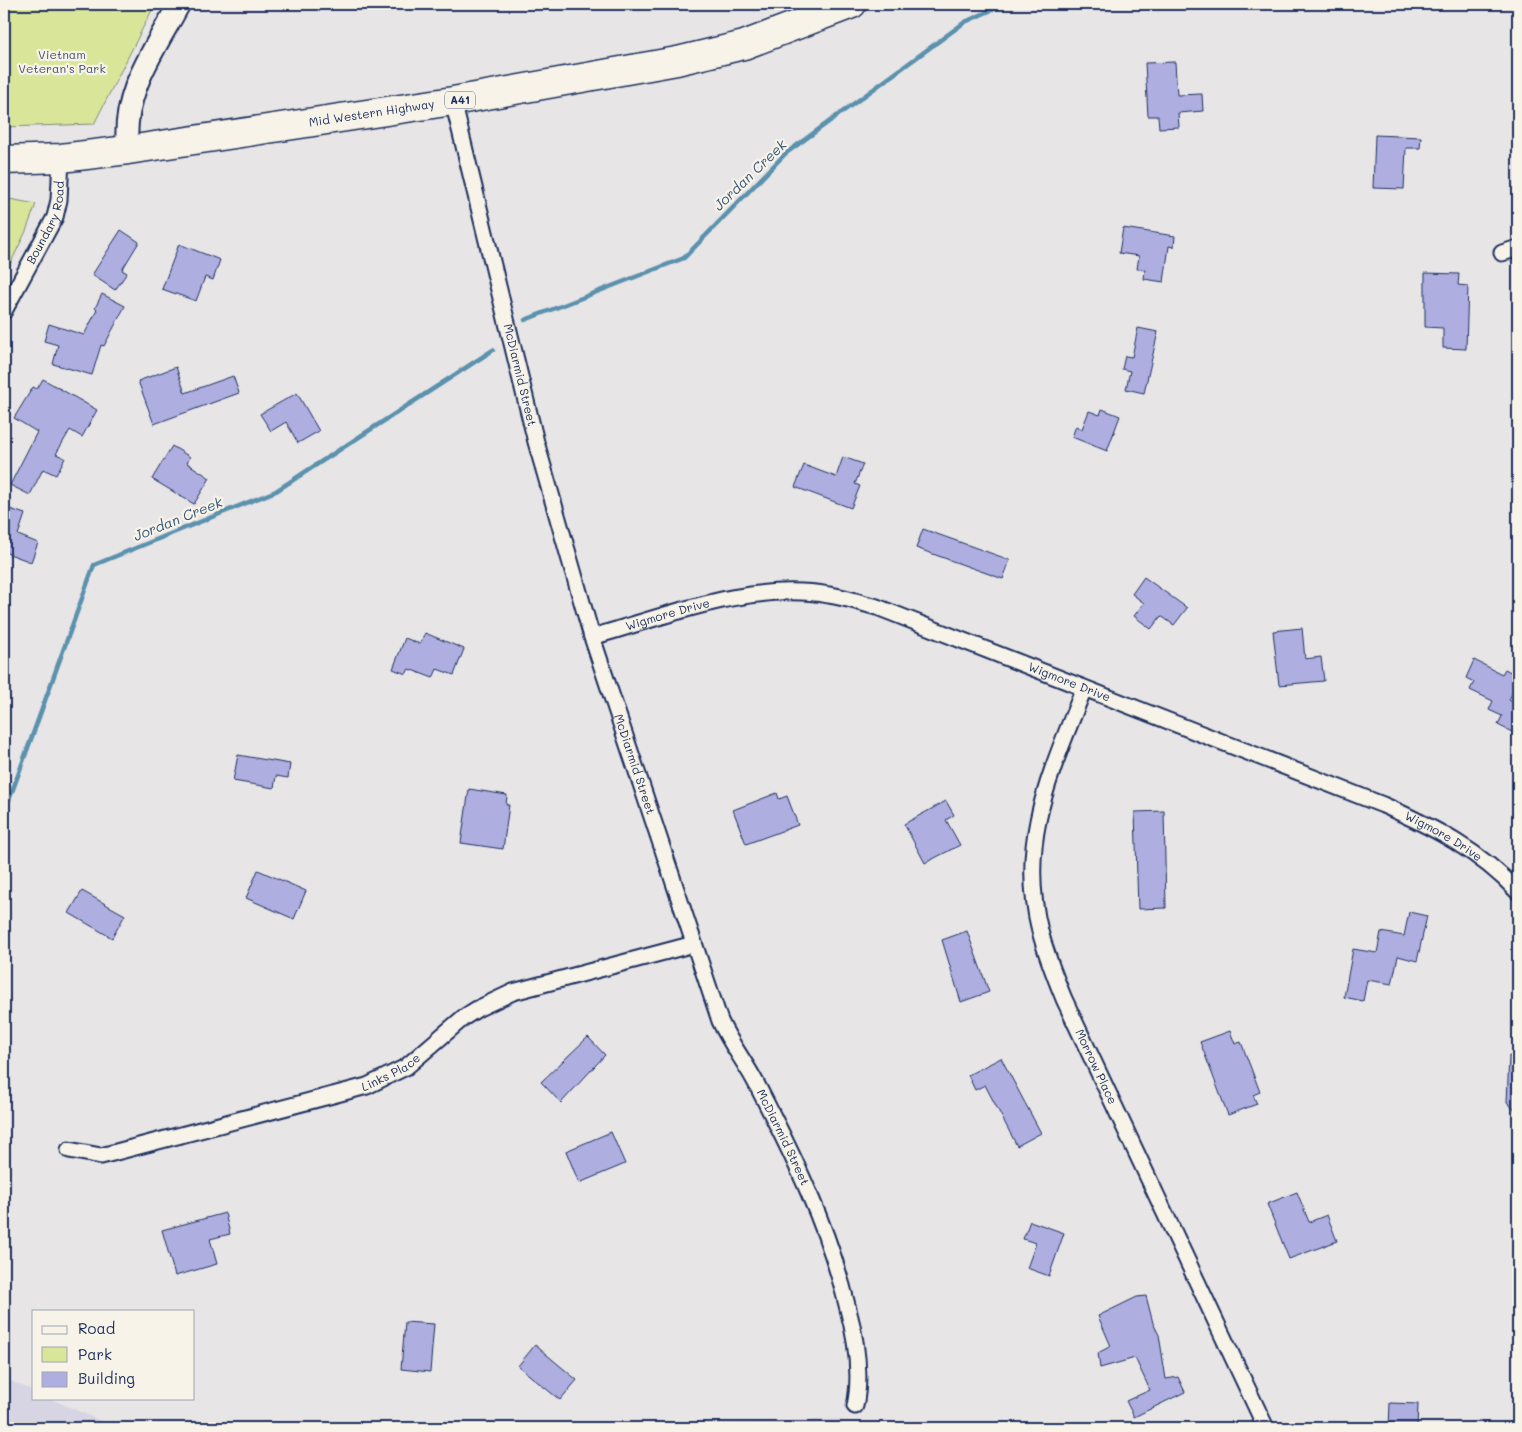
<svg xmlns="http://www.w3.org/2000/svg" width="1522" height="1432" font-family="Mali,sans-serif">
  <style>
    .built { fill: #d7d5e4 }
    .green { fill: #d9e699; stroke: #7a8a7c }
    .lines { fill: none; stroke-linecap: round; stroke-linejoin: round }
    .stream { stroke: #5a91ad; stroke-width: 4.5 }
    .building { fill: #aeafe0; stroke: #1b2f5e }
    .street-casing { stroke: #1b2f5e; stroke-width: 19 }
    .secondary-casing { stroke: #1b2f5e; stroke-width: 25 }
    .highway-casing { stroke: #1b2f5e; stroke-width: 31 }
    .street { stroke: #f7f3e8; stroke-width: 15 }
    .secondary { stroke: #f7f3e8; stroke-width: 21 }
    .highway { stroke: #f7f3e8; stroke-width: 28 }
    .labels { text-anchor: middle; stroke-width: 4.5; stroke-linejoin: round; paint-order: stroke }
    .shield { fill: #f7f3e8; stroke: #5d6a87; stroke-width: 1 }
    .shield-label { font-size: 11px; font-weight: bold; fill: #1b2f5e }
    .park-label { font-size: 12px; fill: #41546a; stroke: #f7f3e8 }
    .street-label { font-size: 12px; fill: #1b2f5e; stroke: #f7f3e8 }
    .water-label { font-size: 14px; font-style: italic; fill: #35587f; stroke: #f7f3e8 }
  </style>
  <rect width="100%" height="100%" fill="#e8e5e6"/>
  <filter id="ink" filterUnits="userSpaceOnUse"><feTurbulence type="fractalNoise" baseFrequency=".02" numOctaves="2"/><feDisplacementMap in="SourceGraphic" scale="10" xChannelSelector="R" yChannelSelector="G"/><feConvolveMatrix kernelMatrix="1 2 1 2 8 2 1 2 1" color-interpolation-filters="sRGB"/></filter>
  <g filter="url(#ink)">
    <path class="built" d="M 4,1378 L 34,1391 L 34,1398 L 49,1398 L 117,1428 L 4,1428 Z
      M 840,1419 L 846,1428 L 605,1428 L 606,1428 Z"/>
    <path class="green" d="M 4,4 L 155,4 L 94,124 L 4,127 Z
      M 4,198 L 36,204 L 26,231 L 4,277 Z"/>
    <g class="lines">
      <path class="stream" d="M 525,320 L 684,258 L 785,154 L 965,22 L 1005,4
        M 4,814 L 94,565 L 276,491 L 493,350"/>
    </g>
    <path class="building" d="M 1175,62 L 1177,95 L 1202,94 L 1203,111 L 1178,113 L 1179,127 L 1159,128 L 1158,116 L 1148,116 L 1145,63 Z
      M 1375,135 L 1421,137 L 1420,148 L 1406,148 L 1404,189 L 1373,188 Z
      M 1123,228 L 1175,236 L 1174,247 L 1169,246 L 1164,282 L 1144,279 L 1145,270 L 1137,269 L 1139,256 L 1119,253 Z
      M 121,230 L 139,242 L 122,270 L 127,273 L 115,290 L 92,275 Z
      M 179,244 L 220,260 L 213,280 L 205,277 L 196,301 L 162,289 Z
      M 1425,273 L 1459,274 L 1458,285 L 1468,286 L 1466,349 L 1443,348 L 1443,328 L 1425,327 Z
      M 102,294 L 125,306 L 104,346 L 101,345 L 92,375 L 53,364 L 58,345 L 44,341 L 49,324 L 84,335 L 97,310 L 95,308 Z
      M 1138,328 L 1158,332 L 1144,393 L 1126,389 L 1130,371 L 1122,369 L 1125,356 L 1132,357 Z
      M 176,367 L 185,393 L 233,376 L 239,393 L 154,424 L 138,381 Z
      M 43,379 L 97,410 L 82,437 L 70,430 L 56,454 L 65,458 L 56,475 L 43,469 L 30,495 L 10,485 L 37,432 L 14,418 L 33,387 L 37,389 Z
      M 297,393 L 319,431 L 298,443 L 286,422 L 271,431 L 260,414 Z
      M 1102,409 L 1120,416 L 1107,451 L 1072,437 L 1076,426 L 1082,429 L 1089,411 L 1100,415 Z
      M 172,446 L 190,457 L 187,463 L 210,478 L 194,504 L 152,479 Z
      M 843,457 L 863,464 L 855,484 L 860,486 L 851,508 L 795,487 L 804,465 L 836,477 Z
      M 7,508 L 25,514 L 18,535 L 38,543 L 31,562 L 4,552 L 4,517 Z
      M 923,529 L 1010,560 L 1003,579 L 916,548 Z
      M 1144,577 L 1187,608 L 1174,625 L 1161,616 L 1151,629 L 1134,616 L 1144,603 L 1132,594 Z
      M 1302,628 L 1305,659 L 1321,657 L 1324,681 L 1279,685 L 1273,631 Z
      M 425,633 L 464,649 L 454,675 L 437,669 L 433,678 L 409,669 L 406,674 L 393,669 L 405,638 L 420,644 Z
      M 1474,660 L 1502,674 L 1505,669 L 1518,676 L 1518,681 L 1509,700 L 1518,705 L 1518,735 L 1498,725 L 1502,716 L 1489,710 L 1493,701 L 1470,690 L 1474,682 L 1466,678 Z
      M 238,755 L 290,764 L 288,778 L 276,776 L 274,788 L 233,781 Z
      M 469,789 L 507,795 L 506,805 L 509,805 L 503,849 L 461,843 Z
      M 777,793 L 779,799 L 787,796 L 798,825 L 746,844 L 733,810 Z
      M 946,801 L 954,815 L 946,820 L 960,845 L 925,863 L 904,824 Z
      M 1164,811 L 1166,908 L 1138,909 L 1135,812 Z
      M 258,870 L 306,891 L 294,919 L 246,898 Z
      M 82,891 L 125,915 L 112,938 L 69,913 Z
      M 1409,912 L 1427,916 L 1417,961 L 1398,956 L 1392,984 L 1367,980 L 1363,1001 L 1344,997 L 1353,949 L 1377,953 L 1381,932 L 1404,936 Z
      M 967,931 L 989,992 L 961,1002 L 942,940 Z
      M 1230,1031 L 1235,1044 L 1241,1042 L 1260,1092 L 1253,1095 L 1257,1104 L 1228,1115 L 1200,1042 Z
      M 588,1037 L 605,1055 L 561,1103 L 541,1082 Z
      M 1509,1056 L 1518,1057 L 1518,1114 L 1507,1102 Z
      M 1001,1058 L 1041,1133 L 1017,1146 L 985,1085 L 975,1090 L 968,1075 Z
      M 611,1132 L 625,1164 L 579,1183 L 566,1151 Z
      M 1297,1192 L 1309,1222 L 1327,1215 L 1337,1241 L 1289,1259 L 1267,1204 Z
      M 225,1213 L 230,1234 L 210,1239 L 217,1264 L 175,1276 L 162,1230 Z
      M 1030,1221 L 1064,1233 L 1049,1276 L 1027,1268 L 1036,1243 L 1023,1239 Z
      M 1146,1296 L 1153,1323 L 1159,1335 L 1166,1379 L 1178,1377 L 1185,1392 L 1134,1417 L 1126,1401 L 1150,1390 L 1135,1358 L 1100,1368 L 1098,1353 L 1111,1346 L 1098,1316 L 1137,1297 Z
      M 405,1322 L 434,1324 L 430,1372 L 401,1369 Z
      M 535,1345 L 577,1380 L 560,1400 L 518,1366 Z
      M 1390,1403 L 1418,1404 L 1417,1428 L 1389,1428 Z"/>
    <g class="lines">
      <g class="street-casing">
        <g id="street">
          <path id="s1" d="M 453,101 L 536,442 L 592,637 L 720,1021 C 730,1043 745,1062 756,1083 C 793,1155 828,1226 847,1305 C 856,1338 862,1373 855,1406"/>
          <path d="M 1502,253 L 1518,248"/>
          <path id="s2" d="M 4,311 L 55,217 L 59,200 L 61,158"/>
          <path id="s3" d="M 592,637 C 667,616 750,581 829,595 C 845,597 861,603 877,607 L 1383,805 C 1433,827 1480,851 1518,892"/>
          <path id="s4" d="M 1084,688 C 1052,771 1017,839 1040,931 C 1046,954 1055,977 1064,999 L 1266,1428"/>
          <path id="s5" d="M 69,1150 L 101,1156 L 367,1086 L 406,1067 L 463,1018 L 477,1009 L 513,992 L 694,944"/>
        </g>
      </g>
      <g class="secondary-casing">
        <path id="secondary" d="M 128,150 C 120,95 154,51 179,4"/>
      </g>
      <g class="highway-casing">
        <g id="highway">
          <path id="s6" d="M 4,160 L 61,158 L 128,150 L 453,101 L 677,61 L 744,45 L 852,4"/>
        </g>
      </g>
      <use href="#street" class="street"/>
      <use href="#secondary" class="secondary"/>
      <use href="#highway" class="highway"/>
    </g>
  </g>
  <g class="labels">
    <rect class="shield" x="445" y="91.5" width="30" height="17" rx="4"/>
    <g class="shield-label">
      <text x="460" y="104">A41</text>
    </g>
    <g class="park-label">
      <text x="62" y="59">Vietnam<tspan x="62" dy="14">Veteran's Park</tspan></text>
    </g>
    <g class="street-label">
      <text dy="4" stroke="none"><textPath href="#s6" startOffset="371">Mid Western Highway</textPath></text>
      <text dy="4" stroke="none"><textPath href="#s2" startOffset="99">Boundary Road</textPath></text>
      <text dy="4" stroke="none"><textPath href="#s1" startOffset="282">McDiarmid Street</textPath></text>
      <text dy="4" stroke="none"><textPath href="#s3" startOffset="79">Wigmore Drive</textPath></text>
      <text dy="4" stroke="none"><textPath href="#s3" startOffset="499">Wigmore Drive</textPath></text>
      <text dy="4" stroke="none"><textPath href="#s1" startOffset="688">McDiarmid Street</textPath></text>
      <text dy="4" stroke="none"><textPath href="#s3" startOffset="904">Wigmore Drive</textPath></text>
      <text dy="4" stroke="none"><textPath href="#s4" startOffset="399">Morrow Place</textPath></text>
      <text dy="4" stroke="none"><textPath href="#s5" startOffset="335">Links Place</textPath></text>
      <text dy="4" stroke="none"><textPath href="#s1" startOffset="1091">McDiarmid Street</textPath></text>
    </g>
    <g class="water-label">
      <text transform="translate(750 175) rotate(-44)" y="5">Jordan Creek</text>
      <text transform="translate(178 519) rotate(-22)" y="5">Jordan Creek</text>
    </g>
  </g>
  <rect width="1522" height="1432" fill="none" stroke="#f7f3e8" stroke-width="20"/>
  <rect x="10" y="10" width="1502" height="1412" fill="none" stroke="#1b2f5e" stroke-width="2" filter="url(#ink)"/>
  <rect x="32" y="1310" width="162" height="90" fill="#f7f3e8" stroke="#9fa5b1"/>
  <rect x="42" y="1326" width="25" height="8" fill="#f7f3e8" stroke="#9fa5b1"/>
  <text x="78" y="1334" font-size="15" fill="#1b2f5e">Road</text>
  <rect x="42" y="1347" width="25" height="15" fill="#d9e699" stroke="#9fa5b1"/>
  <text x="78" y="1360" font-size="15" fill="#1b2f5e">Park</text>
  <rect x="42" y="1372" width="25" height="15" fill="#aeafe0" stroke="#9fa5b1"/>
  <text x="78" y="1384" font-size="15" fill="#1b2f5e">Building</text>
</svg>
